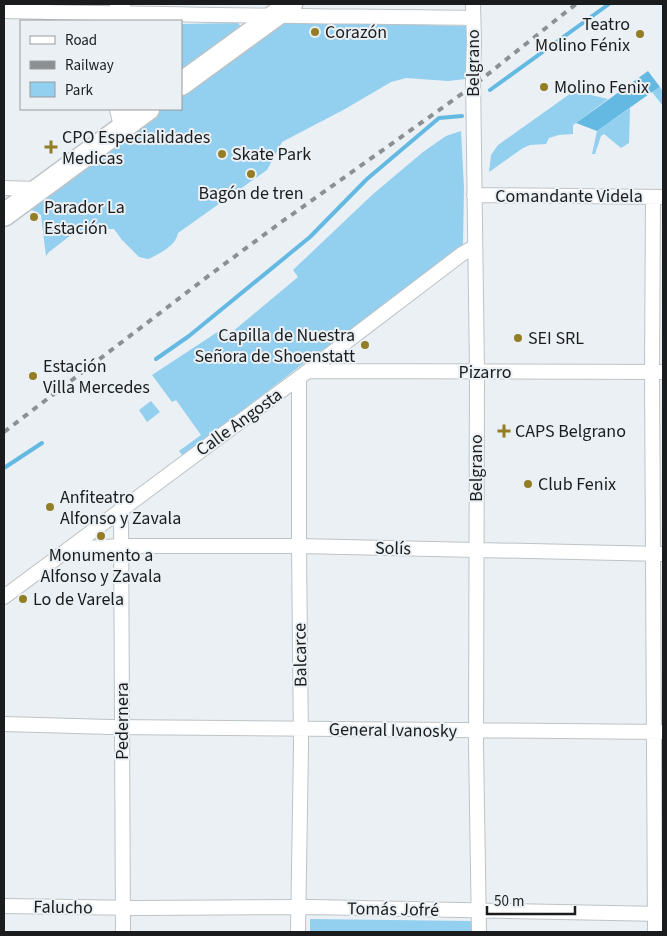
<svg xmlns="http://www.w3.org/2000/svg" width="667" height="936" font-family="'Source Sans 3',sans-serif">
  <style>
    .green { fill: #93cfef }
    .water { fill: #64b9e3 }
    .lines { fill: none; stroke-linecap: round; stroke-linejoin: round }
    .stream { stroke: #64b9e3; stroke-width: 4 }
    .street-casing { stroke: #bdc3c6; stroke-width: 16 }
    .secondary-casing { stroke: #bdc3c6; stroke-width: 22 }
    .primary-casing { stroke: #bdc3c6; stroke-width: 25 }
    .street { stroke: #fff; stroke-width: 14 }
    .secondary { stroke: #fff; stroke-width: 20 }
    .primary { stroke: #fff; stroke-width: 22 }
    .rail { stroke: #8c9093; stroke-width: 4; stroke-dasharray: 6 6; stroke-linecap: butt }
    .poi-dot { fill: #937e25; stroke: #eaf0f4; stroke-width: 2 }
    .labels { text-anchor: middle; stroke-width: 4; stroke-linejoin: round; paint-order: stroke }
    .poi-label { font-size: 18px; fill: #1a1c1d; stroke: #eaf0f4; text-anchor: start }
    .street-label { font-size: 18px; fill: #1a1c1d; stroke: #eaf0f4 }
  </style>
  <rect width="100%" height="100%" fill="#eaf0f4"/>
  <path class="green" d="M 274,21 L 466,26 L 466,79 L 448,81 L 406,78 L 391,82 L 345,109 L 282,142 L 267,170 L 178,233 C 176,246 159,254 148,259 L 139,257 L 122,240 L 114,229 L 98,229 L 85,231 L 71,235 L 49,252 L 46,256 L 41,215 L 32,210 L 32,200 L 156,109 L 181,109 L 181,90 Z
    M 238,23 L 241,27 L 241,31 L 181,72 L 181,24 Z
    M 660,87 L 663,92 L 663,106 L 652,92 Z
    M 574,91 L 608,99 L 576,123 L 573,125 L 573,134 L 559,135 L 549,138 L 546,144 L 530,145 L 523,148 L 489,172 L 491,155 L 498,145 Z
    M 630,108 L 629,143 L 621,148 L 604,134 L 601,136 L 595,154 L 592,154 L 597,131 Z
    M 461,131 L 464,188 L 463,244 L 430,270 L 329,346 L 313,356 L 183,456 L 179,451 L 201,435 L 176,400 L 172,402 L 152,375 L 219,331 L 225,338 L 298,277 L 293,270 L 372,195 L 423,152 L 446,136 Z
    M 151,401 L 160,412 L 147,422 L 139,410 Z
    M 310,919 L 471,921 L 471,932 L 310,932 Z"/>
  <path class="water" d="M 648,71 L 660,87 L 652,92 L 597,131 L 576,123 Z"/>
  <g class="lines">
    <path class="stream" d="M 490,90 L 609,4
      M 156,359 L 189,336 L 310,237 L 367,179 L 439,118 L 462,116
      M 4,468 L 42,443"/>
    <g class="street-casing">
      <path id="street" d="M 473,4 L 474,42 L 473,76 L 477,372 L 476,745 L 479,932
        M 4,11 C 160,15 317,16 473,18
        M 4,188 L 37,189
        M 474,195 L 663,197
        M 653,197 L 652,372 L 655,932
        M 308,371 L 663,372
        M 121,509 L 123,932
        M 69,549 L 122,546 L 299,546 L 663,554
        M 4,597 L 308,371 L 462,254 L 474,247
        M 4,724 L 110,727 L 663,732
        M 4,906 L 141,908 L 311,907 L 663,914
        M 298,932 L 301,746 L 299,546 L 299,378"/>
    </g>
    <g class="secondary-casing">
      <path id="secondary" d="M 120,21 L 120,4
        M 120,109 L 124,126"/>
    </g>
    <g class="primary-casing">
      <path id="primary" d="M 181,84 L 291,4
        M 4,215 L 148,109"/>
    </g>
    <use href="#street" class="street"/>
    <use href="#secondary" class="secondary"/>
    <use href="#primary" class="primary"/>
    <path class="rail" d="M 4,432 L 211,274 L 280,223 L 473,86 L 576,4"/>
  </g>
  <g class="poi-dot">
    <circle cx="315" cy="32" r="5"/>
    <circle cx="640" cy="34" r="5"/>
    <circle cx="544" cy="87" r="5"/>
    <path d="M48.5 139.5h5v5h5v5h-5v5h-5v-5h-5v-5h5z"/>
    <circle cx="222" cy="154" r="5"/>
    <circle cx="251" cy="174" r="5"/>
    <circle cx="34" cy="217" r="5"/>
    <circle cx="518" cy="338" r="5"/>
    <circle cx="365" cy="345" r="5"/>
    <circle cx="33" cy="376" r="5"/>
    <path d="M501.5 423.5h5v5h5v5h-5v5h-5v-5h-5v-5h5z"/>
    <circle cx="528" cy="484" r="5"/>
    <circle cx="50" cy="507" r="5"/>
    <circle cx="101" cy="536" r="5"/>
    <circle cx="23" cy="599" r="5"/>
  </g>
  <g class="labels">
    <g class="poi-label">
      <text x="630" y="30" text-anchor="end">Teatro<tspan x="630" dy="21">Molino Fénix</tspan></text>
      <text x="325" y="38">Corazón</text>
      <text x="554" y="93">Molino Fenix</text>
      <text x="62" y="143">CPO Especialidades<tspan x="62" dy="21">Medicas</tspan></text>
      <text x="232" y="160">Skate Park</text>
      <text x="251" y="199" text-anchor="middle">Bagón de tren</text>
      <text x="44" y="213">Parador La<tspan x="44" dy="21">Estación</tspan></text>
      <text x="355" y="341" text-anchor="end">Capilla de Nuestra<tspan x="355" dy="21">Señora de Shoenstatt</tspan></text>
      <text x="528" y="344">SEI SRL</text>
      <text x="43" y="372">Estación<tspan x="43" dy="21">Villa Mercedes</tspan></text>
      <text x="515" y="437">CAPS Belgrano</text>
      <text x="538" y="490">Club Fenix</text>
      <text x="60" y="503">Anfiteatro<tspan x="60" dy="21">Alfonso y Zavala</tspan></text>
      <text x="101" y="561" text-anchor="middle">Monumento a<tspan x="101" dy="21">Alfonso y Zavala</tspan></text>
      <text x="33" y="605">Lo de Varela</text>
    </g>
    <g class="street-label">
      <text transform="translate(473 63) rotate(-90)" y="6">Belgrano</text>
      <text x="569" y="202">Comandante Videla</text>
      <text x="485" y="378">Pizarro</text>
      <text transform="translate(239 422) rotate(-36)" y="6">Calle Angosta</text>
      <text transform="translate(476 468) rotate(-90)" y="6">Belgrano</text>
      <text transform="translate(393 548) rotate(1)" y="6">Solís</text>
      <text transform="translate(300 655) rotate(-91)" y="6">Balcarce</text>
      <text transform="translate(122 721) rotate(-90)" y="6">Pedernera</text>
      <text transform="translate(393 730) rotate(1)" y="6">General Ivanosky</text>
      <text transform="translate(63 907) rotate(1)" y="6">Falucho</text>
      <text transform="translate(393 909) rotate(1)" y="6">Tomás Jofré</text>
    </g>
  </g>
  <rect width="667" height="936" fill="none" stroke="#1a1c1d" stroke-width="10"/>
  <rect x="20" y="20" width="162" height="90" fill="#eaf0f4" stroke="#979b9e"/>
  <rect x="30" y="36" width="25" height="8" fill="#ffffff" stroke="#979b9e"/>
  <text x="65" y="45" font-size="15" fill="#1a1c1d">Road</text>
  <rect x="30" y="61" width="25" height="8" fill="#8c9093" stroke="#979b9e"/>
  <text x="65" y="70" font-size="15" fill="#1a1c1d">Railway</text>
  <rect x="30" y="82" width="25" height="15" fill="#93cfef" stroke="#979b9e"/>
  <text x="65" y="95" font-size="15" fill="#1a1c1d">Park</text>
  <path d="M487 906v8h88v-8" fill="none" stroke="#1a1c1d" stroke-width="2.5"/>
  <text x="494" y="906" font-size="15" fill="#1a1c1d" stroke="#eaf0f4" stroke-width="4" paint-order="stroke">50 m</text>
</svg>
